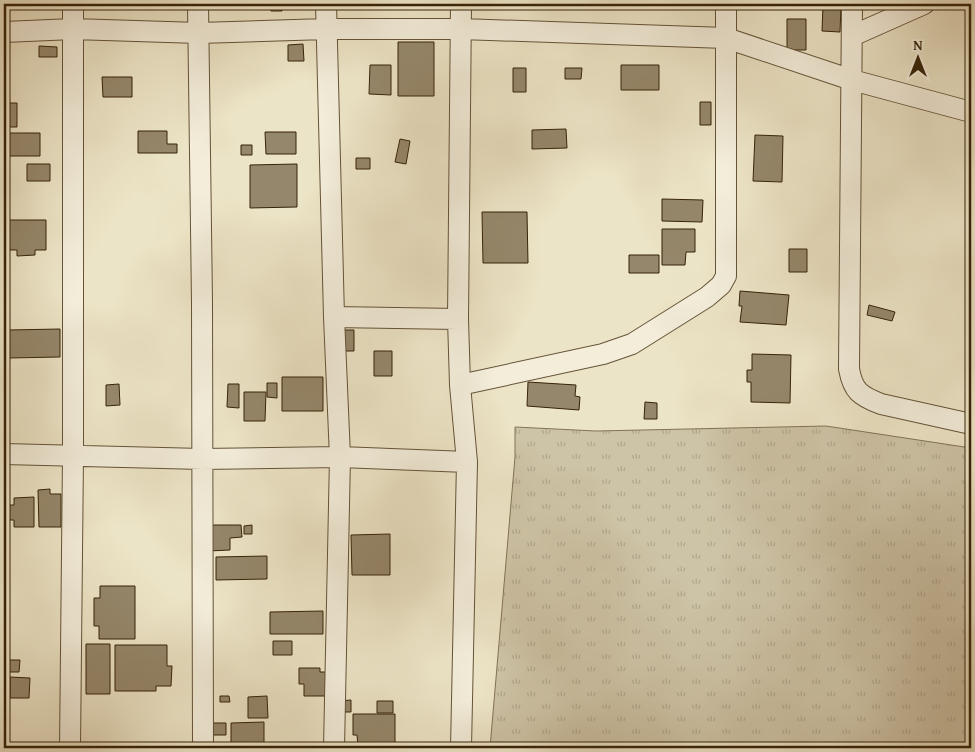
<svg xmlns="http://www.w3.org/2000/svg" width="975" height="752" font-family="'Gentium Book Plus',serif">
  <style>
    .grass { fill: url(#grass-tufts); stroke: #827357 }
    .building { fill: #95876b; stroke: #362308 }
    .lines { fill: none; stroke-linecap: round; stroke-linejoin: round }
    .minor-casing { stroke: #645338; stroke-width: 22 }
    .minor { stroke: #f3edda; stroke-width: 20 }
  </style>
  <defs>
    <pattern id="grass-tufts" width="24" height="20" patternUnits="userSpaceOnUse" patternTransform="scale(1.25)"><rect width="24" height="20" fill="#cdc3a6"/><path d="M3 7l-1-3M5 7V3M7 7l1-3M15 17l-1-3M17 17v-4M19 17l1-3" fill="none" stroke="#b1a78d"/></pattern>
  </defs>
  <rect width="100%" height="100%" fill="#ece4c6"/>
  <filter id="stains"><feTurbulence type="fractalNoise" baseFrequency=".004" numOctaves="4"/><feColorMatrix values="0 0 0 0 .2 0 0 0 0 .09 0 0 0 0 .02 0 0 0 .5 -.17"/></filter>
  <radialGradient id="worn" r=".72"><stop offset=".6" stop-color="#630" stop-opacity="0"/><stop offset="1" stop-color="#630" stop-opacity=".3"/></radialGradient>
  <path class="grass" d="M 826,426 L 971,448 L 971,748 L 490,748 L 515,457 L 515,427 L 596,431 Z"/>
  <path class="building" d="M 271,4 L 282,4 L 282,11 L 271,11 Z
    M 823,5 L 841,6 L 840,32 L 822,31 Z
    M 787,19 L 806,19 L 806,50 L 787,50 Z
    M 398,42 L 434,42 L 434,96 L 398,96 Z
    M 303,44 L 304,61 L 288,61 L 288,45 Z
    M 39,46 L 57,47 L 57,57 L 39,57 Z
    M 370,65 L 391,65 L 391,95 L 369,94 Z
    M 621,65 L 659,65 L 659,90 L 621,90 Z
    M 513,68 L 526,68 L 526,92 L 513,92 Z
    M 565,68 L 582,68 L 581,79 L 565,79 Z
    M 102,77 L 132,77 L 132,97 L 103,97 Z
    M 700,102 L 711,102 L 711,125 L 700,125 Z
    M 6,103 L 17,103 L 17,127 L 6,127 Z
    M 566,129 L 567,148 L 532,149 L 532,130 Z
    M 138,131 L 167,131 L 167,144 L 177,144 L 177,153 L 138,153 Z
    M 265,132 L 296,132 L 296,154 L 266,154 Z
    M 8,133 L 40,133 L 40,156 L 8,156 Z
    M 755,135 L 783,136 L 782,182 L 753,181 Z
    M 400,139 L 410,141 L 406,164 L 395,162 Z
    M 241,145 L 252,145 L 252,155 L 241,155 Z
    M 356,158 L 370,158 L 370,169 L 356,169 Z
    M 27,164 L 50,164 L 50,181 L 27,181 Z
    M 297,164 L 297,207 L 250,208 L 250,165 Z
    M 662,199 L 703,200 L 702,222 L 662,221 Z
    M 482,212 L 527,212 L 528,263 L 483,263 Z
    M 9,220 L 46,220 L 46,250 L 35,250 L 35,255 L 17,256 L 17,250 L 9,250 Z
    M 662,229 L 695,229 L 695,252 L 686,252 L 685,265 L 662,265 Z
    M 789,249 L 807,249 L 807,272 L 789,272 Z
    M 629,255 L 659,255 L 659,273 L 629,273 Z
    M 740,291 L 789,295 L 786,325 L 740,322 L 742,306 L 739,306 Z
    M 869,305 L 895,312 L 892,321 L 867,315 Z
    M 60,329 L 60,357 L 9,358 L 8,330 Z
    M 337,330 L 354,330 L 354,351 L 337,351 Z
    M 374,351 L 392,351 L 392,376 L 374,376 Z
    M 752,354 L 791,355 L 790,403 L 751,402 L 751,382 L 747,382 L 747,370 L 752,370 Z
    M 282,377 L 323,377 L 323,411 L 282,411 Z
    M 528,382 L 576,385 L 575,396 L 580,397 L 579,410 L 527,406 Z
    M 267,383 L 277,383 L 277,398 L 267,397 Z
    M 119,384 L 120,405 L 106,406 L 106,385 Z
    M 228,384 L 239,384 L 239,408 L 227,407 Z
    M 244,392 L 266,392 L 265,421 L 244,421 Z
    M 645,402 L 657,403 L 657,419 L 644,419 Z
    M 4,415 L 6,415 L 6,434 L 4,434 Z
    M 50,489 L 50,494 L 61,494 L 61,527 L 39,527 L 38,490 Z
    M 34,497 L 34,527 L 14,527 L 14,520 L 8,520 L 8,505 L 14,505 L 14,498 Z
    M 207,525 L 241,525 L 242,537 L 230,538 L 230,550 L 208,551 Z
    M 252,525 L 252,534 L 244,534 L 244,526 Z
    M 390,534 L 390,575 L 352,575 L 351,535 Z
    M 267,556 L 267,579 L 216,580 L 216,557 Z
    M 100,586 L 135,586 L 135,639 L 99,639 L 99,626 L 94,626 L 94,598 L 100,598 Z
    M 323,611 L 323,634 L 270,634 L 270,612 Z
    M 273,641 L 292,641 L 292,655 L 273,655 Z
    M 86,644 L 110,644 L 110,694 L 86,694 Z
    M 115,645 L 167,645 L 167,666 L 172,666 L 171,686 L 156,686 L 156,691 L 115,691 Z
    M 4,647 L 6,647 L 6,748 L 4,748 Z
    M 8,660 L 20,660 L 19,672 L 8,672 Z
    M 299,668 L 320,668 L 320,672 L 328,672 L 328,696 L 304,696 L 304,684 L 299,684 Z
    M 10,677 L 30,678 L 29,698 L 10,698 Z
    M 220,696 L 229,696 L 230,702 L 220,702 Z
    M 267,696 L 268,718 L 248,718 L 248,697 Z
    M 351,700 L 351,712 L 339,712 L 339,701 Z
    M 377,701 L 393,701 L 393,713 L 377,713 Z
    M 353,714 L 395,714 L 395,746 L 358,746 L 357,735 L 353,735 Z
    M 264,722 L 264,748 L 231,748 L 231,723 Z
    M 213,723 L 226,723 L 226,735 L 213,735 Z"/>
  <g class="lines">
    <g class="minor-casing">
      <path id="minor" d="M 198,4 L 202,302 L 203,748
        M 326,4 L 334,317 L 340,457 L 334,748
        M 852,4 L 849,369 C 853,391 860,396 881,404 L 971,424
        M 4,32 L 73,29 L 199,33 L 326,29 L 461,29 L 726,38 L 852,80 L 971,112
        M 852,36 L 924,4
        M 334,317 L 458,319
        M 460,385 L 603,354 L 632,344 L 707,297 L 721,285 L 726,276 L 726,4
        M 4,454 L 202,459 L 340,457 L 467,462
        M 70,748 L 73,455 L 73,4
        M 461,748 L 467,462 L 460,385 L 458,319 L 461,4"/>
    </g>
    <use href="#minor" class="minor"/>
  </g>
  <rect width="975" height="752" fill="none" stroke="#ece4c6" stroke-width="20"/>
  <rect x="5" y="5" width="965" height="742" fill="none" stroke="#362308" stroke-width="2.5"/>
  <rect x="10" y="10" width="955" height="732" fill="none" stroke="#362308"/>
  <g transform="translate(918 58)" stroke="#f3edda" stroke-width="4" paint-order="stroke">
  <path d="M0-4L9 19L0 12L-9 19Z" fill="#362308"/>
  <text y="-8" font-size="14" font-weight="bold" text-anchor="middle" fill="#362308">N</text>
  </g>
  <rect width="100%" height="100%" filter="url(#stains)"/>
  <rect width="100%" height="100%" fill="url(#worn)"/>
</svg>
